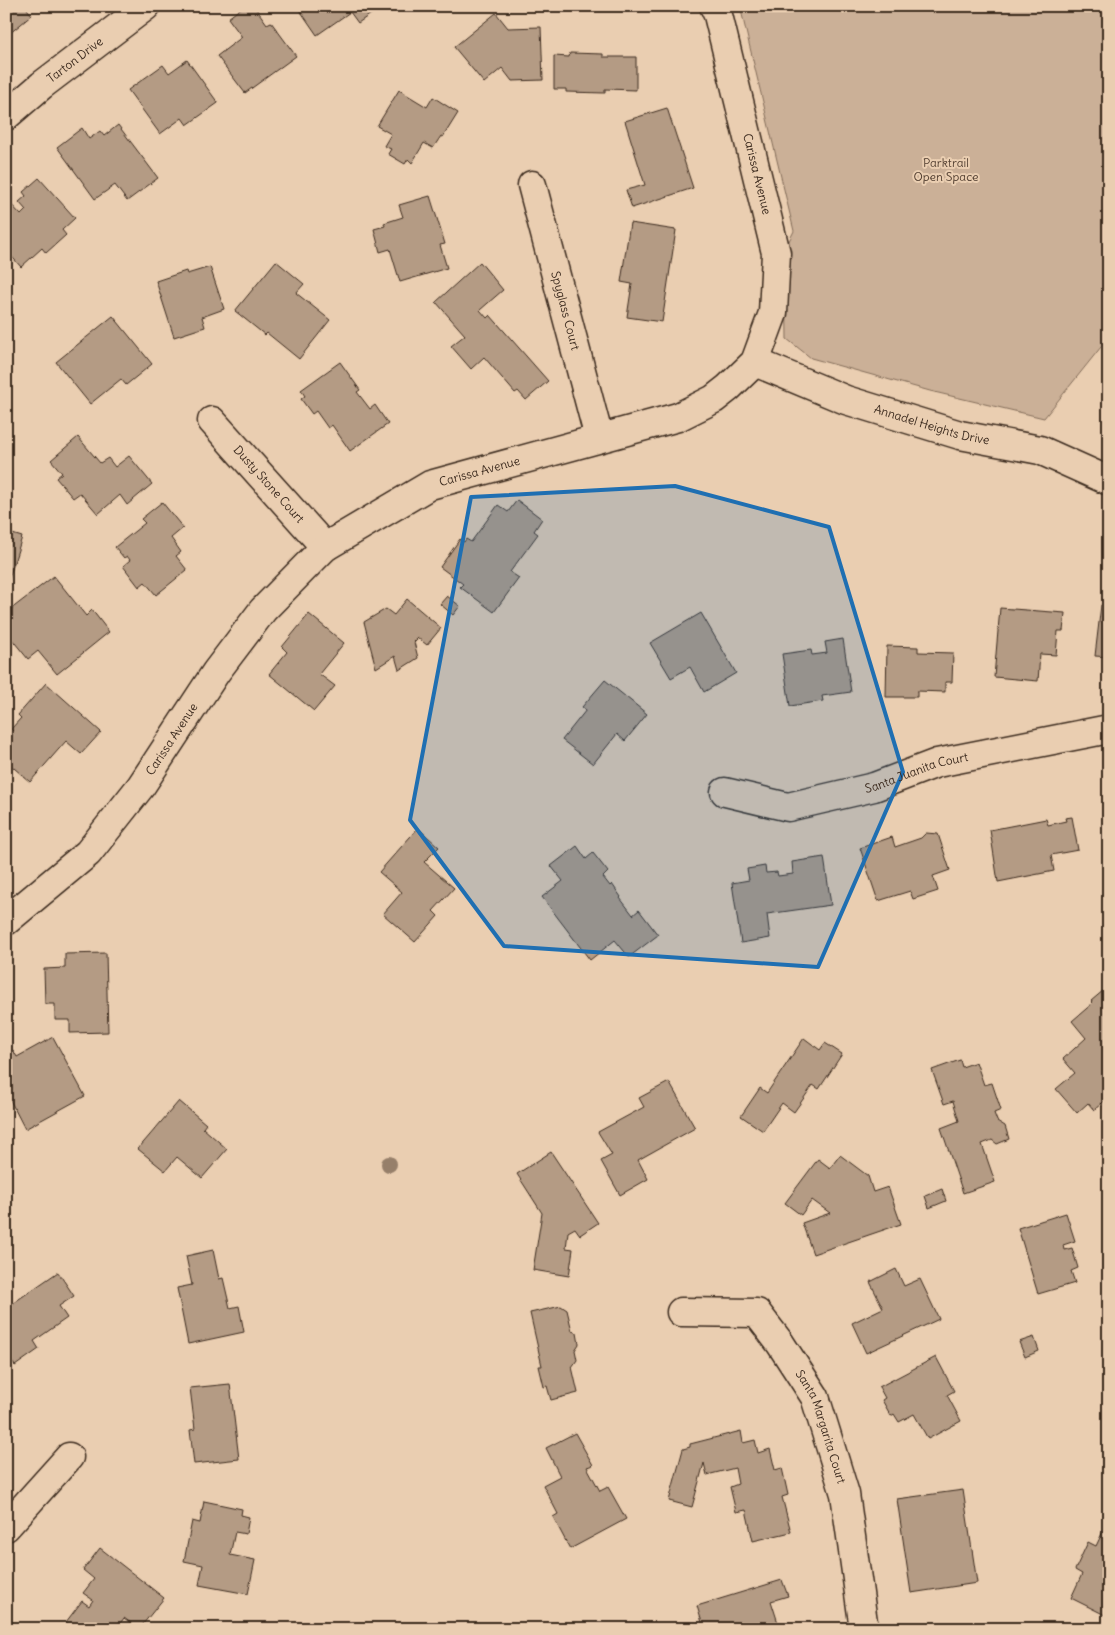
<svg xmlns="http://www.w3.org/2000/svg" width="1115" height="1635" font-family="Delius,sans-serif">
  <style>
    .green { fill: #cbb097; stroke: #836d5a }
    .building { fill: #b49b84; stroke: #3b2a1e }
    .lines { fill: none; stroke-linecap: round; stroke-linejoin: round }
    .minor-casing { stroke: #3b2a1e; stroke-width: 31 }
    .minor { stroke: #eaceb1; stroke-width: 28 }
    .tree { fill: #967f6a }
    .marked { fill: #1f6fb2; fill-opacity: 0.2; stroke: #1f6fb2; stroke-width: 4; stroke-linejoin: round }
    .labels { text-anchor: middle; stroke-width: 4; stroke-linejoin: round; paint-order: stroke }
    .street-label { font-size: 12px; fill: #3b2a1e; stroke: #eaceb1 }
    .park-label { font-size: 12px; fill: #513e30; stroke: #eaceb1 }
  </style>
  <rect width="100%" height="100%" fill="#eaceb1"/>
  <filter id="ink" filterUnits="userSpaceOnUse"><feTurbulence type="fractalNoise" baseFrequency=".02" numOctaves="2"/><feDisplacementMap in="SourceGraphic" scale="10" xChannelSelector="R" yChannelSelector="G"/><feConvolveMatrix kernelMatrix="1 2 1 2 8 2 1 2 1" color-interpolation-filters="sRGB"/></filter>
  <g filter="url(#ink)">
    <path class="green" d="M 740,6 L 1109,6 L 1109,337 L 1044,418 L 930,391 L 811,358 L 787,339 L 786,247 L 794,231 Z"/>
    <path class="building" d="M 6,6 L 31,6 L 27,9 L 32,15 L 9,34 L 6,31 Z
      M 244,6 L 254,6 L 267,24 L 271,22 L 296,56 L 245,93 L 217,56 L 242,37 L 228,18 Z
      M 297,6 L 381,6 L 381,7 L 358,23 L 350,12 L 317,35 Z
      M 496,13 L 508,28 L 541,27 L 543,80 L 512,81 L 502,68 L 484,83 L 454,47 Z
      M 570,53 L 603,54 L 603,57 L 636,57 L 636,90 L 605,89 L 605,93 L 566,92 L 566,89 L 554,89 L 554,56 L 569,57 Z
      M 187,60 L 218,103 L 187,125 L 182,118 L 160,134 L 128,90 L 163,65 L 169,73 Z
      M 399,90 L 427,107 L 433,97 L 458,113 L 443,137 L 441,136 L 433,148 L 424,143 L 412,163 L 408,159 L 405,164 L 388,154 L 391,149 L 384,146 L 391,134 L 377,126 Z
      M 667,108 L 693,188 L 632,208 L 626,190 L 645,185 L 625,121 Z
      M 118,125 L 158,178 L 127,201 L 115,185 L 95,199 L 57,147 L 82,128 L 89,139 L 100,131 L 104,136 Z
      M 39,178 L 75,218 L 62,230 L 66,235 L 46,253 L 42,248 L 21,267 L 6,250 L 6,205 L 9,202 L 21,215 L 26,210 L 19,202 L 26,196 L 23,192 Z
      M 430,196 L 445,244 L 440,245 L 447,268 L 400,282 L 390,249 L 380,252 L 374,229 L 385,226 L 384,223 L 403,217 L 399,205 Z
      M 630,223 L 676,230 L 662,322 L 627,317 L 632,284 L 621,282 Z
      M 276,261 L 304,284 L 296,293 L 330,320 L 299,359 L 267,333 L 265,335 L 235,311 Z
      M 480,262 L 503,290 L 480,310 L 487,318 L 490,315 L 548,381 L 526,400 L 518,391 L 515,393 L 484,357 L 471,369 L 451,346 L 465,335 L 436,302 Z
      M 210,267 L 224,309 L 202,317 L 205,327 L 174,337 L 156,281 L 186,271 L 187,274 Z
      M 113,316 L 152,364 L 126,385 L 121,379 L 90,404 L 56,362 Z
      M 340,362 L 360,390 L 357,392 L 370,409 L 375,405 L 388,424 L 350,451 L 332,425 L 328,428 L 316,411 L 312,414 L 301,399 L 305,396 L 301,390 Z
      M 78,437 L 100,463 L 108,458 L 115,467 L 129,456 L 152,484 L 127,505 L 120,495 L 98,514 L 80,493 L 73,498 L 56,478 L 62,473 L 51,460 Z
      M 517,500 L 542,519 L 534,531 L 538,534 L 510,572 L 519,578 L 494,612 L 460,587 L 463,584 L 440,567 L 460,539 L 464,542 L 466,539 L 471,542 L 498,505 L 508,512 Z
      M 162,502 L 183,528 L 171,538 L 181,552 L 176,556 L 187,570 L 156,595 L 145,582 L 139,587 L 123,566 L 130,560 L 127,556 L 124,558 L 115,547 L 145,523 L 141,519 Z
      M 6,532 L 22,537 L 7,585 L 6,584 Z
      M 54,576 L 86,616 L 92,610 L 109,632 L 57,674 L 38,651 L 28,659 L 6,632 L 6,613 Z
      M 447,596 L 460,606 L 453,615 L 440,604 Z
      M 407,599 L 441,628 L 427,645 L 418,638 L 414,642 L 418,658 L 399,670 L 395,656 L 376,668 L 364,622 L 386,609 L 394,615 Z
      M 1101,605 L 1109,606 L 1109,657 L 1095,656 Z
      M 1000,608 L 1065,613 L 1063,631 L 1058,631 L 1056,655 L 1040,654 L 1038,681 L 994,677 Z
      M 701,613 L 736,673 L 704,692 L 690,667 L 671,678 L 650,643 Z
      M 309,614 L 344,643 L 319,674 L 335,686 L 314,711 L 269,674 L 287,652 L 282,647 Z
      M 843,639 L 851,692 L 822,696 L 823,701 L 790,706 L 782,654 L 811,650 L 812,655 L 827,653 L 825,642 Z
      M 887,646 L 918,647 L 918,652 L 953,653 L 952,682 L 945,682 L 945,692 L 917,691 L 917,697 L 886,697 Z
      M 605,680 L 647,714 L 625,741 L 617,734 L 593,764 L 562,740 L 586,710 L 582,707 Z
      M 46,683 L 101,732 L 81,754 L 66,741 L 30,782 L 6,761 L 6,740 L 14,732 L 11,729 L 21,718 L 18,715 Z
      M 1072,817 L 1078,850 L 1051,855 L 1054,871 L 998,882 L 990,830 L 1046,819 L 1048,825 L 1066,821 L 1065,818 Z
      M 418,828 L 439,847 L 424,862 L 454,888 L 433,911 L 438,916 L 415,942 L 383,914 L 402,892 L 379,872 Z
      M 926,833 L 938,834 L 950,870 L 933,876 L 938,891 L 913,899 L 910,891 L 878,901 L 860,848 L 892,837 L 895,847 L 921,838 Z
      M 577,846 L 586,859 L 593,853 L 608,872 L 603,877 L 610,886 L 612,884 L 621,897 L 620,898 L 633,915 L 639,910 L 658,935 L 629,957 L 615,940 L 590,960 L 542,897 L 563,881 L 551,866 Z
      M 824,857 L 831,905 L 767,914 L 770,938 L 741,943 L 732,883 L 749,880 L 747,869 L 765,866 L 766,873 L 777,872 L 778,876 L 793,874 L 792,862 Z
      M 106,953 L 108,1032 L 70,1033 L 70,1020 L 55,1020 L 55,1004 L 45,1004 L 44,969 L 65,968 L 65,954 Z
      M 1104,990 L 1109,996 L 1109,1069 L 1106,1072 L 1109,1075 L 1109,1097 L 1094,1110 L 1088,1103 L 1077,1113 L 1056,1089 L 1075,1073 L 1063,1059 L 1086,1038 L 1072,1021 L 1093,1003 L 1091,1001 Z
      M 53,1037 L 85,1096 L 25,1129 L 10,1100 L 6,1102 L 6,1053 L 13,1050 L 17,1057 Z
      M 804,1038 L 820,1050 L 825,1043 L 842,1054 L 819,1089 L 813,1085 L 794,1112 L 782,1103 L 763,1131 L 741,1116 L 760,1088 L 767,1093 Z
      M 960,1060 L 962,1067 L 976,1062 L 984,1085 L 992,1083 L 1001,1110 L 994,1113 L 997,1121 L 1005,1126 L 1009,1139 L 997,1144 L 992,1140 L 982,1144 L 995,1182 L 963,1193 L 941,1128 L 959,1121 L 953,1101 L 944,1104 L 932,1070 Z
      M 669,1082 L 695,1128 L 638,1160 L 648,1179 L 620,1195 L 601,1161 L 612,1155 L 598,1132 L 644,1107 L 639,1098 Z
      M 179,1101 L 206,1124 L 203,1128 L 227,1149 L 202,1178 L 177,1157 L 165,1171 L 138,1149 Z
      M 551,1152 L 598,1223 L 580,1235 L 575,1228 L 568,1232 L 566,1248 L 573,1249 L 569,1276 L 533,1270 L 542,1213 L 517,1174 Z
      M 840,1155 L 868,1176 L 873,1192 L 888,1187 L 901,1224 L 813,1254 L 802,1223 L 830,1213 L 812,1200 L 801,1215 L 785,1203 L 818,1159 L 830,1168 Z
      M 942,1189 L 946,1201 L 929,1208 L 925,1196 Z
      M 1066,1213 L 1075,1241 L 1063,1245 L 1064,1250 L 1072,1248 L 1078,1268 L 1071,1271 L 1075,1283 L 1038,1294 L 1018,1228 Z
      M 213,1250 L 219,1279 L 223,1278 L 230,1308 L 239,1306 L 244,1332 L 188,1344 L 177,1288 L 192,1285 L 186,1256 Z
      M 896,1269 L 904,1286 L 920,1279 L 939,1319 L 866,1353 L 852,1323 L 883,1308 L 870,1282 Z
      M 58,1272 L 74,1296 L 59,1306 L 67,1318 L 34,1341 L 39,1349 L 15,1366 L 6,1353 L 6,1308 Z
      M 561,1306 L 567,1310 L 572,1331 L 577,1333 L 579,1344 L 575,1350 L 577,1360 L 572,1367 L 578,1393 L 551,1400 L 547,1386 L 544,1387 L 539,1366 L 542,1366 L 530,1313 Z
      M 1034,1337 L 1039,1351 L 1025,1357 L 1019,1342 Z
      M 936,1357 L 954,1391 L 947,1395 L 961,1421 L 928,1439 L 914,1414 L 899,1422 L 894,1414 L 891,1416 L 882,1400 L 885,1398 L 879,1387 Z
      M 230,1384 L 239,1459 L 194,1464 L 190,1430 L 195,1429 L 190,1388 Z
      M 741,1431 L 743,1443 L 755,1440 L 758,1453 L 770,1449 L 775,1470 L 782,1468 L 788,1495 L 782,1497 L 791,1532 L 753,1541 L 746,1510 L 736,1512 L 730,1487 L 738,1484 L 735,1468 L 707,1475 L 704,1463 L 692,1507 L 669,1501 L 683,1449 L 690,1447 L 690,1444 Z
      M 575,1433 L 593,1465 L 587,1467 L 600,1491 L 608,1487 L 626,1519 L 570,1549 L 553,1517 L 558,1514 L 543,1485 L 560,1476 L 546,1448 Z
      M 963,1490 L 977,1583 L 911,1593 L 897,1499 Z
      M 204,1501 L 242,1509 L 241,1515 L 249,1517 L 246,1534 L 235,1532 L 230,1555 L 255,1560 L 248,1594 L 199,1585 L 203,1565 L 184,1561 L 192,1521 L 200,1523 Z
      M 1107,1523 L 1109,1523 L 1109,1617 L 1071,1598 L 1082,1574 L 1075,1570 L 1088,1542 L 1096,1546 Z
      M 100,1548 L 164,1598 L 139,1629 L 124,1618 L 116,1629 L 75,1629 L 66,1622 L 82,1601 L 89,1606 L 93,1600 L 83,1593 L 94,1579 L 83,1570 Z
      M 782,1580 L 788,1596 L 771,1601 L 780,1629 L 704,1629 L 697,1606 Z"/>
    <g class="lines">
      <g class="minor-casing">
        <g id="minor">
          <path id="s1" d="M 6,116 L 42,85 L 146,6"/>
          <path id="s2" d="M 532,185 L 599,438"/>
          <path id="s3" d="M 755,362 L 846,400 L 960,435 L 1040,450 L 1109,481"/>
          <path id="s4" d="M 212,421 L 325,547"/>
          <path id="s5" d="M 725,792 L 788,807 L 874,787 L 937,763 L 1109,729"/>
          <path id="s6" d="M 6,921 L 88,853 L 141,786 L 216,672 L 263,610 L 325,547 L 430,485 L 678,417 L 714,399 L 728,388 L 755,362 L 773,313 L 776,253 L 718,15 L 714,6"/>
          <path id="s7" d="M 681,1312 L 757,1313 L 780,1343 L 815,1397 L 845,1494 L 864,1629"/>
          <path d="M 6,1527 L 69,1457"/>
        </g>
      </g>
      <use href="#minor" class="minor"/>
    </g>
    <circle class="tree" cx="389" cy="1164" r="8"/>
  </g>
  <path class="marked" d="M 675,486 L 829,527 L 903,772 L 818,967 L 504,946 L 410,820 L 471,497 Z"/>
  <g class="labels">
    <g class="street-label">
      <text dy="4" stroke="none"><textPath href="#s1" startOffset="89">Tarton Drive</textPath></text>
      <text transform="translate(757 174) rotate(76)" y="4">Carissa Avenue</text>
      <text dy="4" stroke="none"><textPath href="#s2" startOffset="130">Spyglass Court</textPath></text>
      <text dy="4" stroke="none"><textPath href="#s3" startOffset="188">Annadel Heights Drive</textPath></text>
      <text dy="4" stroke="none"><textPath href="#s6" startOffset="668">Carissa Avenue</textPath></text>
      <text dy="4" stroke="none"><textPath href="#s4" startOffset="85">Dusty Stone Court</textPath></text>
      <text dy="4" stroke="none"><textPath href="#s6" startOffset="248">Carissa Avenue</textPath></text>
      <text dy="4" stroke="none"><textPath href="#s5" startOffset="198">Santa Juanita Court</textPath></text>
      <text dy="4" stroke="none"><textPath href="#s7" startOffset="208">Santa Margarita Court</textPath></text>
    </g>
    <g class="park-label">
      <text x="946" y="167">Parktrail<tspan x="946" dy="14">Open Space</tspan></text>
    </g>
  </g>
  <rect width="1115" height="1635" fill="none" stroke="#eaceb1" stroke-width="25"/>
  <rect x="12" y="12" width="1090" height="1610" fill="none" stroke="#3b2a1e" stroke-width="2" filter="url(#ink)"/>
</svg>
